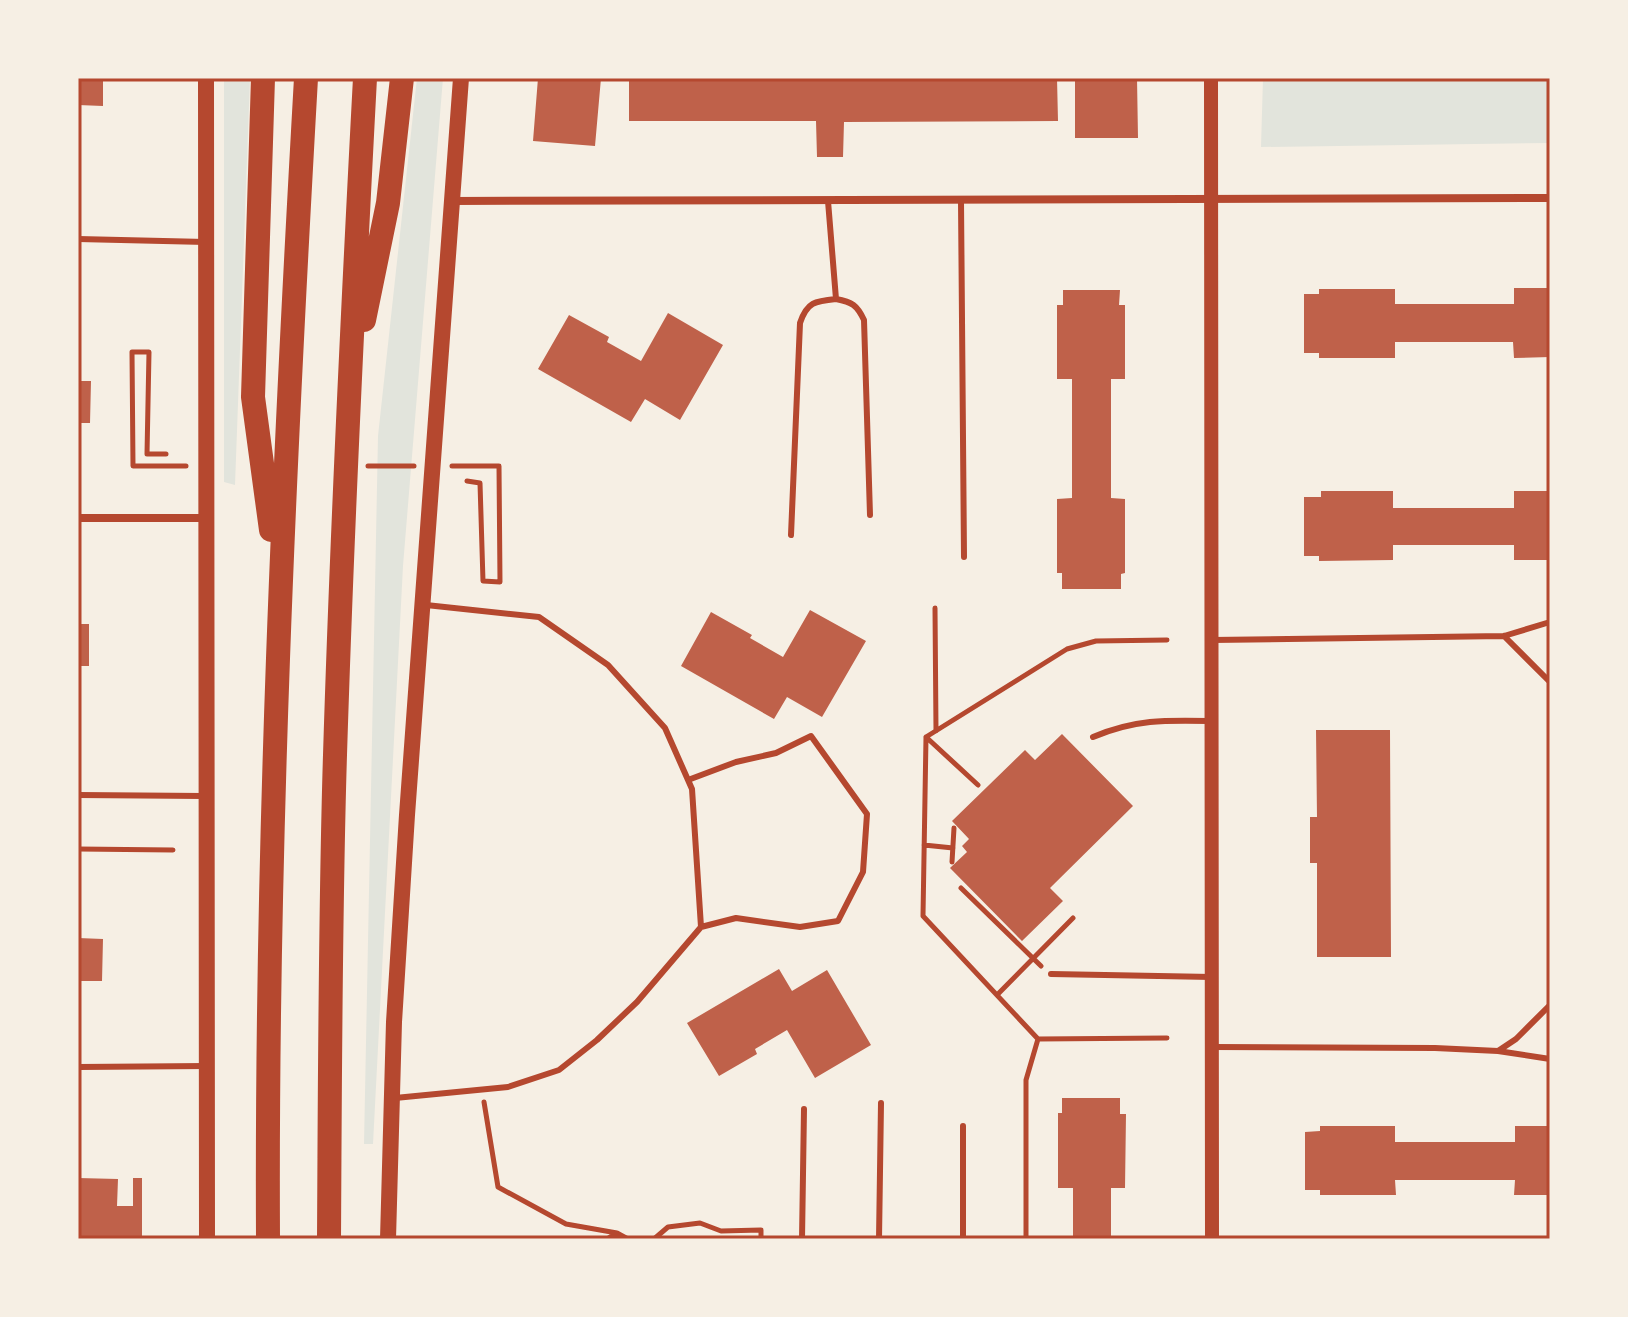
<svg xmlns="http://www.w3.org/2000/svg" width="1628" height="1317" font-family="'Nunito Sans',sans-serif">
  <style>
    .green { fill: #e2e4dc }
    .building { fill: #bf614a }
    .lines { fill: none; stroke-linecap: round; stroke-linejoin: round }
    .path { stroke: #b5482f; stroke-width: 5 }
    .service { stroke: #b5482f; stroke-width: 6 }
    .minor { stroke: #b5482f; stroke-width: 8 }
    .tertiary { stroke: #b5482f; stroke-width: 14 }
    .secondary { stroke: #b5482f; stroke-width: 16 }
    .motorway { stroke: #b5482f; stroke-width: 24 }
    .neatline { fill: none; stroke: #b5482f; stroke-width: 3 }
  </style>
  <rect width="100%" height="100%" fill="#f6efe4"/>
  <path class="green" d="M 224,78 L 250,78 L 235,485 L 224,482 Z
    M 417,78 L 443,78 L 403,566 L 373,1144 L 364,1144 L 378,436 Z
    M 1263,78 L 1550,78 L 1550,143 L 1261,147 Z"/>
  <path class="building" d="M 78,78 L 103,78 L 103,106 L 78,105 Z
    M 538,78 L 601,78 L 595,146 L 533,141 Z
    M 629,78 L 1057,78 L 1058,121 L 844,122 L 843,157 L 817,157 L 816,121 L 629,121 Z
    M 1075,78 L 1137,78 L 1138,138 L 1075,138 Z
    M 1514,288 L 1550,288 L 1550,357 L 1514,358 L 1513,342 L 1395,342 L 1395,358 L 1319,358 L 1319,353 L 1304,353 L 1304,294 L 1319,294 L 1319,289 L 1395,289 L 1395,304 L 1514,304 Z
    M 1063,290 L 1120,290 L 1119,305 L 1125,305 L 1125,379 L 1111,379 L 1111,498 L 1125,499 L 1125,573 L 1121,574 L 1121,589 L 1062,589 L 1062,573 L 1057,573 L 1057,499 L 1072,498 L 1072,379 L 1057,379 L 1057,305 L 1063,305 Z
    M 668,313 L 723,345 L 680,420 L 645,399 L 631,422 L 538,369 L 569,315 L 609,337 L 607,342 L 641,361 Z
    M 78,381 L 91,381 L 90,423 L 78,423 Z
    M 1321,491 L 1393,491 L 1393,508 L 1514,508 L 1514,491 L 1550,491 L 1550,560 L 1514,560 L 1514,545 L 1393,545 L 1393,560 L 1319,561 L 1319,556 L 1304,556 L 1304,497 L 1321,497 Z
    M 810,610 L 866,641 L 822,717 L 787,697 L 774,719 L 681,666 L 711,612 L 752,635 L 750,638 L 783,657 Z
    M 78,624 L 89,624 L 89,666 L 78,666 Z
    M 1316,730 L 1390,730 L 1391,957 L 1317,957 L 1317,863 L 1310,863 L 1310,817 L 1317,817 Z
    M 1062,734 L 1133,806 L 1050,888 L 1063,901 L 1022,941 L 950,868 L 967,852 L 962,846 L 969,839 L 952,821 L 1025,750 L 1035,760 Z
    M 78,938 L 103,939 L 102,981 L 78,981 Z
    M 779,969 L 792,991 L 827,970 L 871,1045 L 815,1078 L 787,1030 L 755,1049 L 757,1054 L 719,1076 L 687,1023 Z
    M 1062,1098 L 1120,1098 L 1120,1114 L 1126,1114 L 1125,1188 L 1111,1188 L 1111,1239 L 1073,1239 L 1073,1188 L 1058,1188 L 1058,1113 L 1062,1113 Z
    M 1320,1126 L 1395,1126 L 1395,1142 L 1515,1142 L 1515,1126 L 1550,1126 L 1550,1195 L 1514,1195 L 1515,1180 L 1395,1180 L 1396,1195 L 1320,1195 L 1320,1190 L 1305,1190 L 1305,1132 L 1320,1131 Z
    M 78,1178 L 118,1179 L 117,1206 L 133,1206 L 133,1178 L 142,1178 L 142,1239 L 78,1239 Z"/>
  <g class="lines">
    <path class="path" d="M 166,454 L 147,454 L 149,352 L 132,352 L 133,466 L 186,466
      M 368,466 L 414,466
      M 452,466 L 499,466 L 500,582 L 483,581 L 480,483 L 467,481
      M 935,608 L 936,731
      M 1167,640 L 1096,641 L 1067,649 L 926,737 L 923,916 L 1038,1039 L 1167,1038
      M 926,737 L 978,785
      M 924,845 L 953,848
      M 78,849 L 173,850
      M 952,862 L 954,828
      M 961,888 L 1041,966
      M 997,995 L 1073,918
      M 484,1102 L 498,1187 L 566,1224 L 617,1233 L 607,1239
      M 617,1233 L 628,1239
      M 654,1239 L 668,1227 L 700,1223 L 721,1231 L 761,1230 L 761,1239
      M 1026,1239 L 1026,1080 L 1038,1039
      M 1439,1239 L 1495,1239"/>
    <path class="service" d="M 961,201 L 964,557
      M 78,239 L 206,242
      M 836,299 C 852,302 857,305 864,320 L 870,515
      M 791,535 L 800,323 C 807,302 815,301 836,299 L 828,201
      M 426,605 L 539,617 L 608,665 L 665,728 L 692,789 L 701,927
      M 1504,636 L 1550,682
      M 1212,640 L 1504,636 L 1550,622
      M 1093,737 C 1135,719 1166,720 1211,721
      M 78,795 L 203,796
      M 1051,974 L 1212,977
      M 1212,1047 L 1435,1048 L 1498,1051 L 1516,1039 L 1550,1005
      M 1498,1051 L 1550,1059
      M 78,1067 L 207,1066
      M 395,1098 L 508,1087 L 559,1070 L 597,1040 L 637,1002 L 701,927 L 736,918 L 800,927 L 838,921 L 863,872 L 867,814 L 811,736 L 776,753 L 736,762 L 688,780
      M 802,1239 L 804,1109
      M 879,1239 L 881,1103
      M 963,1239 L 963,1126"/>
    <path class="minor" d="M 452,201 L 1550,198
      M 78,518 L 206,518"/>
    <path class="tertiary" d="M 1211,78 L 1212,1239"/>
    <path class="secondary" d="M 206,78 L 207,1239
      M 388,1239 L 394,1022 L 407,815 L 461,78"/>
    <path class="motorway" d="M 263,78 L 253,397 L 271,530
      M 364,320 L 388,203 L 402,78
      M 268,1239 C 266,852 284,465 306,78
      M 329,1239 C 330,1078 330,916 335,755 C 342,529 353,304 365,78"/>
  </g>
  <rect width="1628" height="1317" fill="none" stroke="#f6efe4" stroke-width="160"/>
  <rect x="80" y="80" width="1468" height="1157" class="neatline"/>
</svg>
